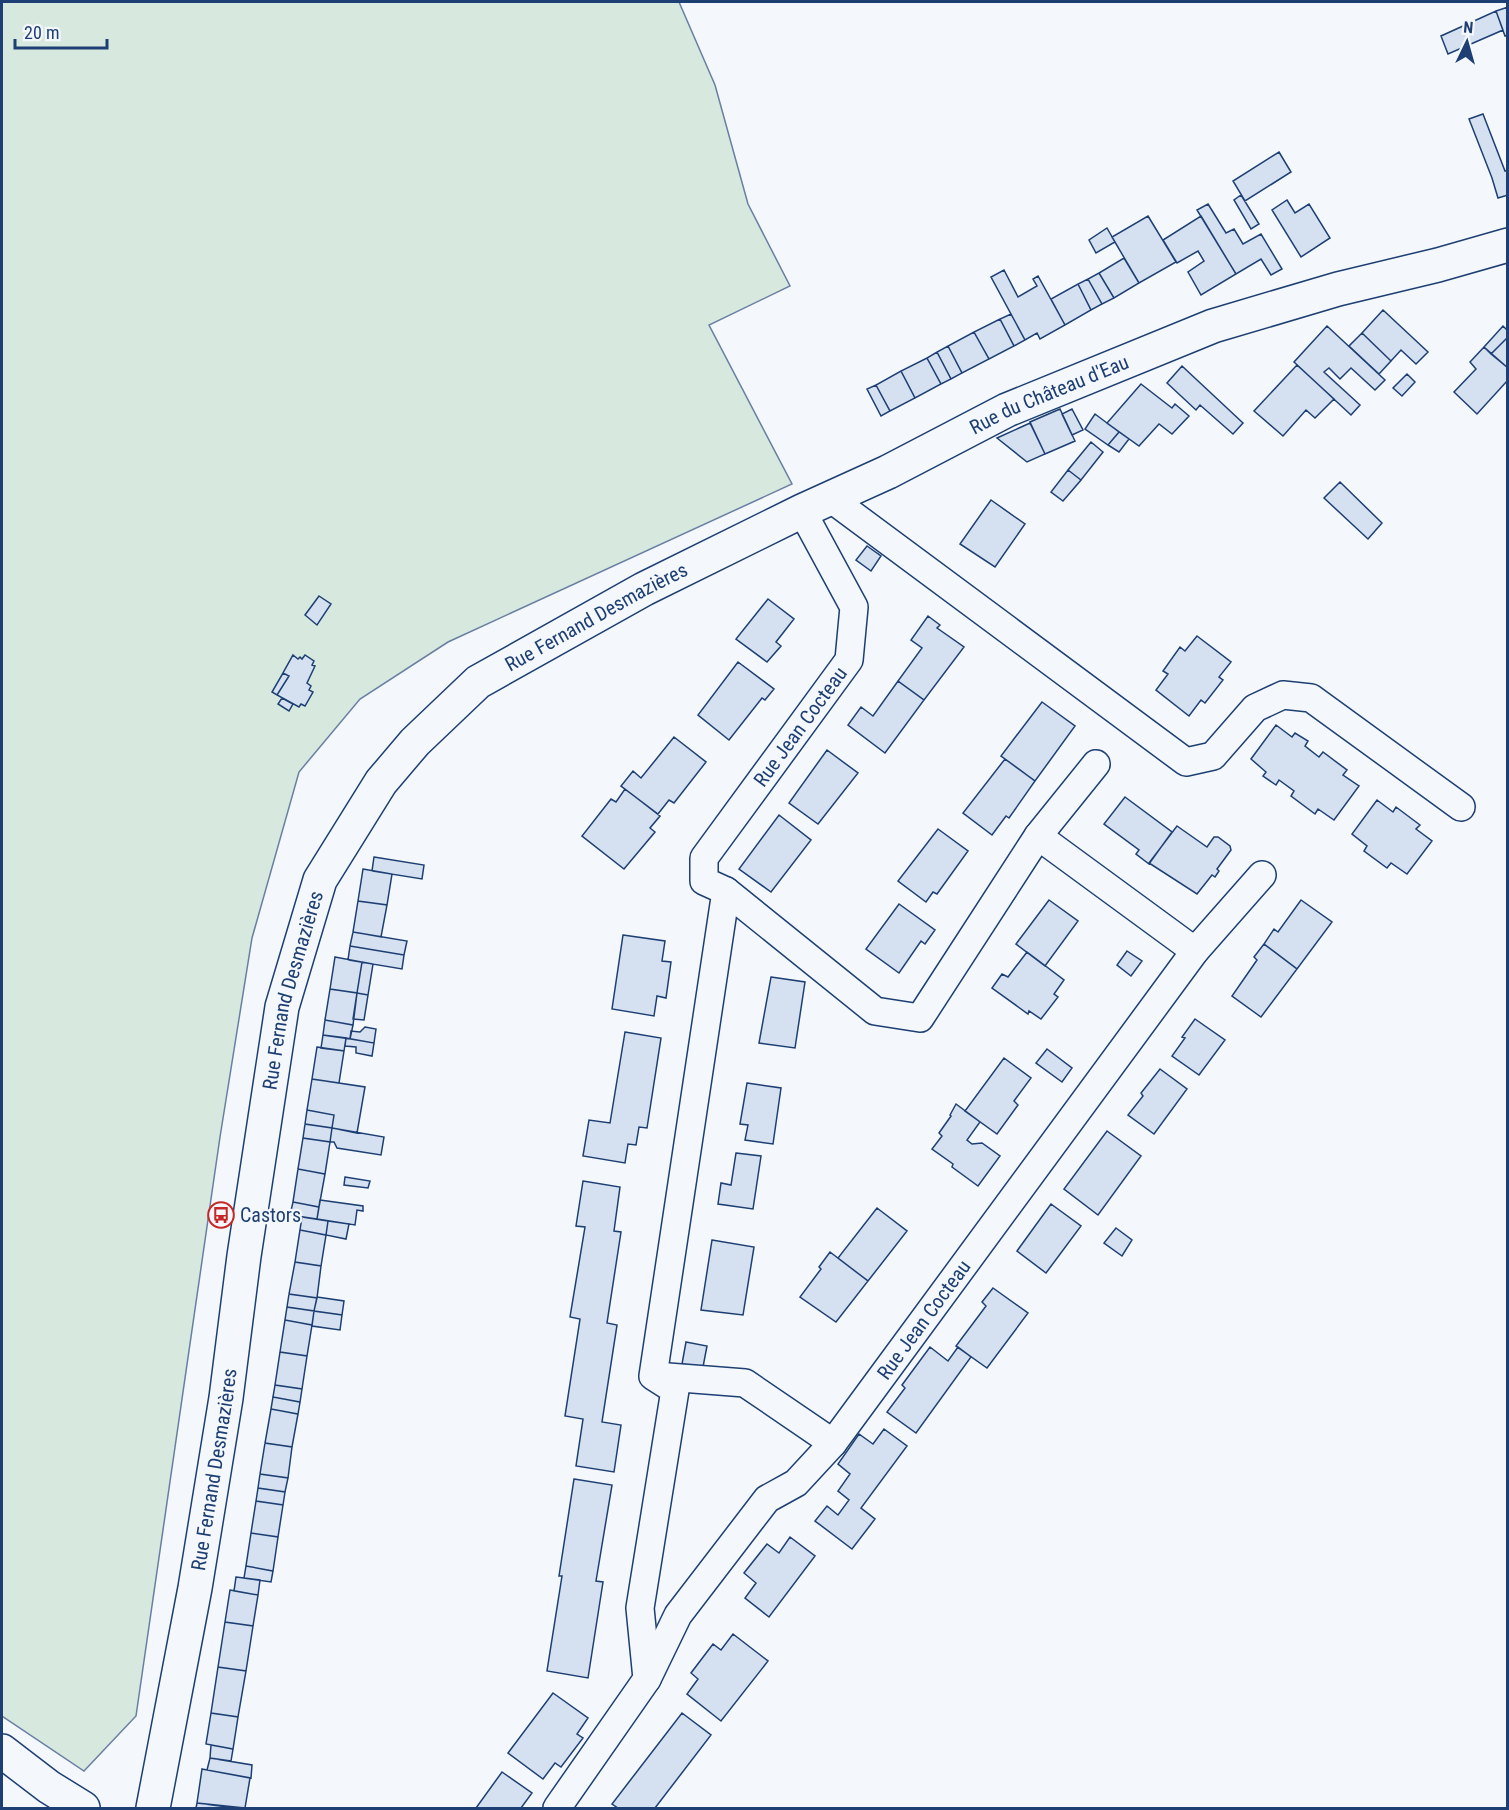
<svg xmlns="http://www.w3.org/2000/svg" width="1509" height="1810" font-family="'Roboto Condensed',sans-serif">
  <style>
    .green { fill: #d7e8df; stroke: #687fa3; stroke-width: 1.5 }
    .building { fill: #d5e0f0; stroke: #1d3f73; stroke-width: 1.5 }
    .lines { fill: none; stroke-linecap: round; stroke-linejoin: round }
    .minor-casing { stroke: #1d3f73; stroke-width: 30 }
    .tertiary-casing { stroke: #1d3f73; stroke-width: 36 }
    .minor { stroke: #f4f7fb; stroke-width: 27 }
    .tertiary { stroke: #f4f7fb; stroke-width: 33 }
    .labels { text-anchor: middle; stroke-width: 4.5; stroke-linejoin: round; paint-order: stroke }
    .street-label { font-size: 20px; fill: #1d3f73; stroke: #f4f7fb }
    .poi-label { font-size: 20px; fill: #1d3f73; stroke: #f4f7fb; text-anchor: start }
  </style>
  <rect width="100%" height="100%" fill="#f4f7fb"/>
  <path class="green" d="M 2,2 L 679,2 L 715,85 L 748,204 L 790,286 L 709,325 L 792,484 L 448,642 L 360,699 L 299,772 L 252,938 L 220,1137 L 136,1716 L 84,1771 L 2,1716 Z"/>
  <path class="building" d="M 1508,7 L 1508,35 L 1505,36 L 1496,11 Z
    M 1496,11 L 1503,30 L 1448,54 L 1441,36 Z
    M 1483,114 L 1505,171 L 1508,170 L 1508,195 L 1498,198 L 1492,178 L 1469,119 Z
    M 1279,152 L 1291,172 L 1245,201 L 1233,181 Z
    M 1241,195 L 1259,224 L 1251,229 L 1234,200 Z
    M 1287,200 L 1295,213 L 1309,204 L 1330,238 L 1301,257 L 1272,210 Z
    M 1208,204 L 1226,233 L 1234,229 L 1243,244 L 1261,234 L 1282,269 L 1271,275 L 1261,259 L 1236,274 L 1197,210 Z
    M 1148,216 L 1176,262 L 1139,283 L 1112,237 Z
    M 1201,216 L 1236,274 L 1201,295 L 1188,272 L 1204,261 L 1198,251 L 1177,263 L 1163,240 Z
    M 1107,228 L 1115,242 L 1096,253 L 1089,240 Z
    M 1124,258 L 1139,283 L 1114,298 L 1099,273 Z
    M 1004,270 L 1018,297 L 1037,286 L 1033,279 L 1038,276 L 1065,325 L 1040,339 L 1037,333 L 1025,340 L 991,277 Z
    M 1099,273 L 1114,298 L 1102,304 L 1088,279 Z
    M 1088,279 L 1102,304 L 1091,310 L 1078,284 Z
    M 1078,284 L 1091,310 L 1065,325 L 1051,299 Z
    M 1383,310 L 1428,352 L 1416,364 L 1401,350 L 1391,361 L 1362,333 Z
    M 1011,314 L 1025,340 L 1014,346 L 1000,319 Z
    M 1000,319 L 1014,346 L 989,359 L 974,332 Z
    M 1327,326 L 1385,380 L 1375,390 L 1351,368 L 1340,379 L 1329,368 L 1324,372 L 1360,405 L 1351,415 L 1294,362 Z
    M 1503,326 L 1508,331 L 1508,337 L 1491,354 L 1484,347 Z
    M 974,332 L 989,359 L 962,373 L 948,346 Z
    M 1362,333 L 1391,361 L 1379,374 L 1349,346 Z
    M 1508,337 L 1508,368 L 1491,354 Z
    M 948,346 L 962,373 L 951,379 L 937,352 Z
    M 1484,347 L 1508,368 L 1508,380 L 1477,414 L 1454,392 L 1476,369 L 1470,362 Z
    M 937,352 L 951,379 L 941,384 L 927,358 Z
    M 927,358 L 941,384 L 915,398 L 901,371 Z
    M 1297,365 L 1334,399 L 1315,418 L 1306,410 L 1283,436 L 1254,411 Z
    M 1182,366 L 1243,423 L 1233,434 L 1200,405 L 1196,410 L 1167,383 Z
    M 901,371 L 915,398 L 890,411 L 876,385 Z
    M 1407,374 L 1415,382 L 1402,396 L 1393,388 Z
    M 1141,384 L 1172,408 L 1175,404 L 1189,416 L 1172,434 L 1159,424 L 1139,446 L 1107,423 Z
    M 876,385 L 890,411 L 881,416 L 867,389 Z
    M 1060,409 L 1075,441 L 1045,454 L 1030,422 Z
    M 1072,409 L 1083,430 L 1072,435 L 1062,414 Z
    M 1095,414 L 1119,432 L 1108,445 L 1085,429 Z
    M 1030,423 L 1045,454 L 1027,462 L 997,438 Z
    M 1119,432 L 1129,439 L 1119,452 L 1108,445 Z
    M 1091,442 L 1103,452 L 1081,480 L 1068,470 Z
    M 1068,470 L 1081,480 L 1063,501 L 1051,492 Z
    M 1340,482 L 1382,523 L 1368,539 L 1324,498 Z
    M 991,500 L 1025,524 L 995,567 L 960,544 Z
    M 867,546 L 881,556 L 871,571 L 856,560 Z
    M 319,596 L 331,604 L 317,625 L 305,615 Z
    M 768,599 L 794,619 L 776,642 L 781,646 L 767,662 L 736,639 Z
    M 928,616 L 940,625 L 937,628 L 964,647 L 924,700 L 898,681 L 922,648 L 911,640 Z
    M 1197,636 L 1231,662 L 1219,677 L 1223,680 L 1205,703 L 1201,700 L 1189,716 L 1156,690 L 1168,674 L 1163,671 L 1180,647 L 1185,651 Z
    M 293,655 L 298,659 L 300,657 L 302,659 L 305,655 L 314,661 L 312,665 L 315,666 L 307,683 L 311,686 L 309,690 L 313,692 L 305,706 L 301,704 L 299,707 L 277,695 L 289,676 L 283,673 Z
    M 738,662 L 774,689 L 765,700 L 762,698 L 729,740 L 698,715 Z
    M 283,673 L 289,676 L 277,695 L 272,692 Z
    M 898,681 L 924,700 L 885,753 L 848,725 L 861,707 L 873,716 Z
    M 282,698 L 293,704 L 289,711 L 278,704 Z
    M 1042,702 L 1075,726 L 1035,781 L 1001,756 Z
    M 1276,725 L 1292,737 L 1295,733 L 1308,741 L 1305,746 L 1319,757 L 1323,752 L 1347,770 L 1343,775 L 1359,786 L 1334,820 L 1318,809 L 1315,814 L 1291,796 L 1294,791 L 1279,780 L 1276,785 L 1263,776 L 1266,772 L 1251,759 Z
    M 674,737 L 706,762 L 674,803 L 669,800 L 658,814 L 621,786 L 633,771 L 641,778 Z
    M 827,750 L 858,773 L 818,824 L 789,803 Z
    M 1005,759 L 1035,781 L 1009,818 L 1006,816 L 992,835 L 963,813 Z
    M 625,789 L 660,816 L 650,828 L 655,832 L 624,869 L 582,836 L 611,799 L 616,802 Z
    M 1125,797 L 1172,832 L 1149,864 L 1136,854 L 1139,850 L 1104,824 Z
    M 1377,800 L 1393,812 L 1396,807 L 1420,825 L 1416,829 L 1432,841 L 1407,874 L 1391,863 L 1387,868 L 1364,851 L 1367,846 L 1352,834 Z
    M 779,815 L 811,840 L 771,892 L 739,869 Z
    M 1177,826 L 1207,847 L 1214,837 L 1218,837 L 1230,846 L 1231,850 L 1217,869 L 1219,871 L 1215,877 L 1212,875 L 1197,894 L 1149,863 Z
    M 938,829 L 968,851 L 937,894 L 933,892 L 926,902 L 898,881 Z
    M 374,857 L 424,865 L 422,879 L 372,871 Z
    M 363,869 L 392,874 L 387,905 L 358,901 Z
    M 1049,900 L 1078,921 L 1045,966 L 1016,944 Z
    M 1301,900 L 1332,922 L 1297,969 L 1264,944 L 1274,929 L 1278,932 Z
    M 358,901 L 387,905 L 381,937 L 353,932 Z
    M 899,904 L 935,930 L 925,944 L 921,941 L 899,973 L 866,949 Z
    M 353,932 L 407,941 L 404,955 L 350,946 Z
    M 623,935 L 665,941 L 662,961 L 671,962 L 666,998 L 657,996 L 654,1016 L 612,1009 Z
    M 1264,944 L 1297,969 L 1261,1017 L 1232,996 L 1257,960 L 1254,957 Z
    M 350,946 L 404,955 L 402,969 L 348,960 Z
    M 1127,951 L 1142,961 L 1131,976 L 1117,965 Z
    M 1027,952 L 1064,980 L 1054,994 L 1058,997 L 1041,1019 L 1029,1011 L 1028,1014 L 992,988 L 1002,974 L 1008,977 Z
    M 335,957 L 362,962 L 357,993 L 330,989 Z
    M 362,962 L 373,964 L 368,995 L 357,993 Z
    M 771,977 L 805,982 L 795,1048 L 759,1043 Z
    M 330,989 L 357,993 L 353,1025 L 325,1020 Z
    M 357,993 L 368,995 L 364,1020 L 353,1019 Z
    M 1195,1019 L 1225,1040 L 1199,1075 L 1172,1056 L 1185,1038 L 1182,1037 Z
    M 325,1020 L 353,1025 L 350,1039 L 323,1035 Z
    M 365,1027 L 376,1029 L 374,1043 L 350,1039 L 351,1031 L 360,1032 Z
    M 625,1032 L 661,1038 L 647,1128 L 639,1127 L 636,1145 L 628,1144 L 625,1163 L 583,1156 L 589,1120 L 610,1123 Z
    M 323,1035 L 346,1038 L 344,1051 L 321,1048 Z
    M 346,1038 L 374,1043 L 372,1056 L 356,1053 L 356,1047 L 345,1046 Z
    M 317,1047 L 344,1051 L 339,1083 L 312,1079 Z
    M 1047,1049 L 1072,1068 L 1062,1082 L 1036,1063 Z
    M 1004,1058 L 1031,1078 L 1014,1101 L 1018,1105 L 997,1134 L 965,1111 Z
    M 1160,1069 L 1187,1089 L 1154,1134 L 1128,1115 L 1143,1096 L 1141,1093 Z
    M 312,1079 L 365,1087 L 357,1133 L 332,1128 L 334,1115 L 307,1110 Z
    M 747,1083 L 781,1088 L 773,1144 L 745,1140 L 748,1125 L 740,1124 Z
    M 956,1104 L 980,1122 L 967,1140 L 972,1144 L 982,1143 L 1000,1156 L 978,1186 L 952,1167 L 953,1164 L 932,1149 L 942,1136 L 939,1133 L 951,1116 L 950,1115 Z
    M 307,1110 L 334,1115 L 332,1128 L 305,1124 Z
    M 305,1124 L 332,1128 L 330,1142 L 303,1138 Z
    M 332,1128 L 384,1137 L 381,1155 L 337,1148 L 334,1142 L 330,1142 Z
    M 1107,1131 L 1141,1156 L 1098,1215 L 1064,1189 Z
    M 303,1138 L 330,1142 L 325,1174 L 298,1169 Z
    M 736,1153 L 761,1156 L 753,1209 L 718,1204 L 721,1183 L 731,1185 Z
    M 298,1169 L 325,1174 L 319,1207 L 293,1202 Z
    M 345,1177 L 370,1181 L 368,1188 L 344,1185 Z
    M 583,1181 L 620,1187 L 614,1231 L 621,1232 L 607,1323 L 617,1325 L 602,1422 L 621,1425 L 614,1472 L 576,1466 L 583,1419 L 565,1416 L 580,1319 L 570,1317 L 585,1227 L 576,1226 Z
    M 320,1200 L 363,1206 L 363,1211 L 357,1210 L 355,1225 L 317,1219 Z
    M 293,1202 L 319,1207 L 317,1219 L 290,1215 Z
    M 1051,1204 L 1081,1226 L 1046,1273 L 1017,1251 Z
    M 877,1208 L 907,1231 L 868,1281 L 838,1258 Z
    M 302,1217 L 328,1221 L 326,1235 L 300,1230 Z
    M 328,1221 L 349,1224 L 346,1239 L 326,1235 Z
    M 1116,1228 L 1132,1240 L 1122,1256 L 1104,1243 Z
    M 300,1230 L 326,1235 L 321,1266 L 295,1262 Z
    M 712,1240 L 754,1247 L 743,1315 L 701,1310 Z
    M 830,1252 L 868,1281 L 836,1322 L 800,1297 L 821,1269 L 819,1267 Z
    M 295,1262 L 321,1266 L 317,1298 L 289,1294 Z
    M 993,1288 L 1028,1313 L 987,1368 L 956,1346 L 986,1306 L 982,1302 Z
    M 289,1294 L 317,1298 L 314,1311 L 287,1307 Z
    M 317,1297 L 344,1301 L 342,1315 L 314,1311 Z
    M 287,1307 L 314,1311 L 312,1325 L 285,1320 Z
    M 314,1311 L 342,1315 L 340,1330 L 312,1326 Z
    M 285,1320 L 312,1325 L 307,1356 L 280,1352 Z
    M 686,1342 L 707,1346 L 703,1367 L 682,1364 Z
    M 930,1347 L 948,1361 L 958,1347 L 971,1357 L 916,1433 L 887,1412 L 905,1388 L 902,1385 Z
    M 280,1352 L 307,1356 L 302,1389 L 275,1385 Z
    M 275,1385 L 302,1389 L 300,1402 L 273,1397 Z
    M 273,1397 L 300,1402 L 298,1414 L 271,1409 Z
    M 271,1409 L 298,1414 L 292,1447 L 265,1443 Z
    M 884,1429 L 907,1446 L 861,1508 L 875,1519 L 852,1549 L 815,1521 L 827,1506 L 838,1515 L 849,1500 L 838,1491 L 850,1474 L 838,1464 L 859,1434 L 873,1444 Z
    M 265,1443 L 292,1447 L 288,1478 L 260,1474 Z
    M 260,1474 L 288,1478 L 285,1492 L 258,1488 Z
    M 574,1479 L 612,1485 L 596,1581 L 603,1582 L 588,1678 L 547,1671 L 562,1576 L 559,1576 Z
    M 258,1488 L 285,1492 L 283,1505 L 256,1501 Z
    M 256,1501 L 283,1505 L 278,1537 L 251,1533 Z
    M 251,1533 L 278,1537 L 273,1571 L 246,1566 Z
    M 790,1537 L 815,1556 L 769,1617 L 745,1598 L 756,1583 L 744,1573 L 767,1544 L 779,1553 Z
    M 246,1566 L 273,1571 L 271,1582 L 244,1578 Z
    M 236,1577 L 260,1580 L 258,1595 L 234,1591 Z
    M 230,1590 L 258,1595 L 253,1626 L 225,1622 Z
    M 225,1622 L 253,1626 L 246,1671 L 218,1667 Z
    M 733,1634 L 768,1661 L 721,1721 L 687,1694 L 698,1679 L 691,1673 L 713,1644 L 721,1650 Z
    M 218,1667 L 246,1671 L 238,1717 L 211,1713 Z
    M 553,1693 L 588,1718 L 577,1734 L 583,1738 L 561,1767 L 555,1763 L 543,1779 L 508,1753 Z
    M 211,1713 L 238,1717 L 233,1749 L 206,1744 Z
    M 682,1713 L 711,1735 L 655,1808 L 618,1808 L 612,1804 Z
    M 211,1745 L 233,1749 L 231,1761 L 210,1758 Z
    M 210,1758 L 252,1765 L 251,1778 L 207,1770 Z
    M 202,1769 L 250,1778 L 245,1808 L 197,1803 Z
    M 502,1772 L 532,1793 L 521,1808 L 476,1808 Z
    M 197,1803 L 235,1808 L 196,1808 Z"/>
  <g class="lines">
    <g class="minor-casing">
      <g id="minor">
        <path d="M 830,498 L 1186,762 L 1213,756 L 1255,708 L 1283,695 L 1311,698 L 1461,807"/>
        <path d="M 1038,836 L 1195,951"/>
        <path d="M 726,891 L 875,1011 L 920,1018 L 1038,836 L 1096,764"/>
        <path d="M 655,1376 L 745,1383 L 833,1443"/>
        <path id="s1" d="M 647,1679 L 678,1615 L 767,1499 L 796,1483 L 833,1443 L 1195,951 L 1262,875"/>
        <path id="s2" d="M 557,1808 L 647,1679 L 640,1608 L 675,1390 L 653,1376 L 726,891 L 704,881 L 704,858 L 849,660 L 854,607 L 802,511"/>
      </g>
    </g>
    <g class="tertiary-casing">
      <g id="tertiary">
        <path d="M 2,1751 L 49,1787 L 83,1808"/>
        <path id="s3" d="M 153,1808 L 195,1588 L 226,1398 L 244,1256 L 282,1007 L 320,880 L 381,782 L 415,742 L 478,682 L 644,589 L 802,511 L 888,472 L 1007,410 L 1213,326 L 1338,289 L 1438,265 L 1508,245"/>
      </g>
    </g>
    <use href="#minor" class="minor"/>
    <use href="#tertiary" class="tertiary"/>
  </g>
  <defs>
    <g id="bus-ring" transform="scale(1.35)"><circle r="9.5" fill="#f4f7fb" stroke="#c62828" stroke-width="1.5"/><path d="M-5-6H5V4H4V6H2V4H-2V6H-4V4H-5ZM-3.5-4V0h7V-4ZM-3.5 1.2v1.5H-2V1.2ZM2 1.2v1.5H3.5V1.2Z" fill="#c62828"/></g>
  </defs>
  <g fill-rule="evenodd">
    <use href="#bus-ring" x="221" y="1215"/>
  </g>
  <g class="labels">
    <g class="street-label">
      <text dy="7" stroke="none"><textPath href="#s3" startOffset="1839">Rue du Château d'Eau</textPath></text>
      <text dy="7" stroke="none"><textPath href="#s3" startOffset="1334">Rue Fernand Desmazières</textPath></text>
      <text dy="7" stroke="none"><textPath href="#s2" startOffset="1176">Rue Jean Cocteau</textPath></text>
      <text dy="7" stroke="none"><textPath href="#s3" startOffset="830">Rue Fernand Desmazières</textPath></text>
      <text dy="7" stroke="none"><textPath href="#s1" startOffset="458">Rue Jean Cocteau</textPath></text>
      <text dy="7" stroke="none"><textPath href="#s3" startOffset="344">Rue Fernand Desmazières</textPath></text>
    </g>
    <g class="poi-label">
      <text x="240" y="1222">Castors</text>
    </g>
  </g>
  <rect width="1509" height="1810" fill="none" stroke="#1d3f73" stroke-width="6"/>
  <g transform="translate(1467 42) rotate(5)" stroke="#f4f7fb" stroke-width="4.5" paint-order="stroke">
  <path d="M0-4.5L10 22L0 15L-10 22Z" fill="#1d3f73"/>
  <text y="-9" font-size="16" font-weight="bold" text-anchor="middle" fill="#1d3f73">N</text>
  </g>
  <path d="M15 39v9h92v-9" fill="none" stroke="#1d3f73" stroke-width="3"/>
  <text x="24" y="39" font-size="18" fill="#1d3f73" stroke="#f4f7fb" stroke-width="4.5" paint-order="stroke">20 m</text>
</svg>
